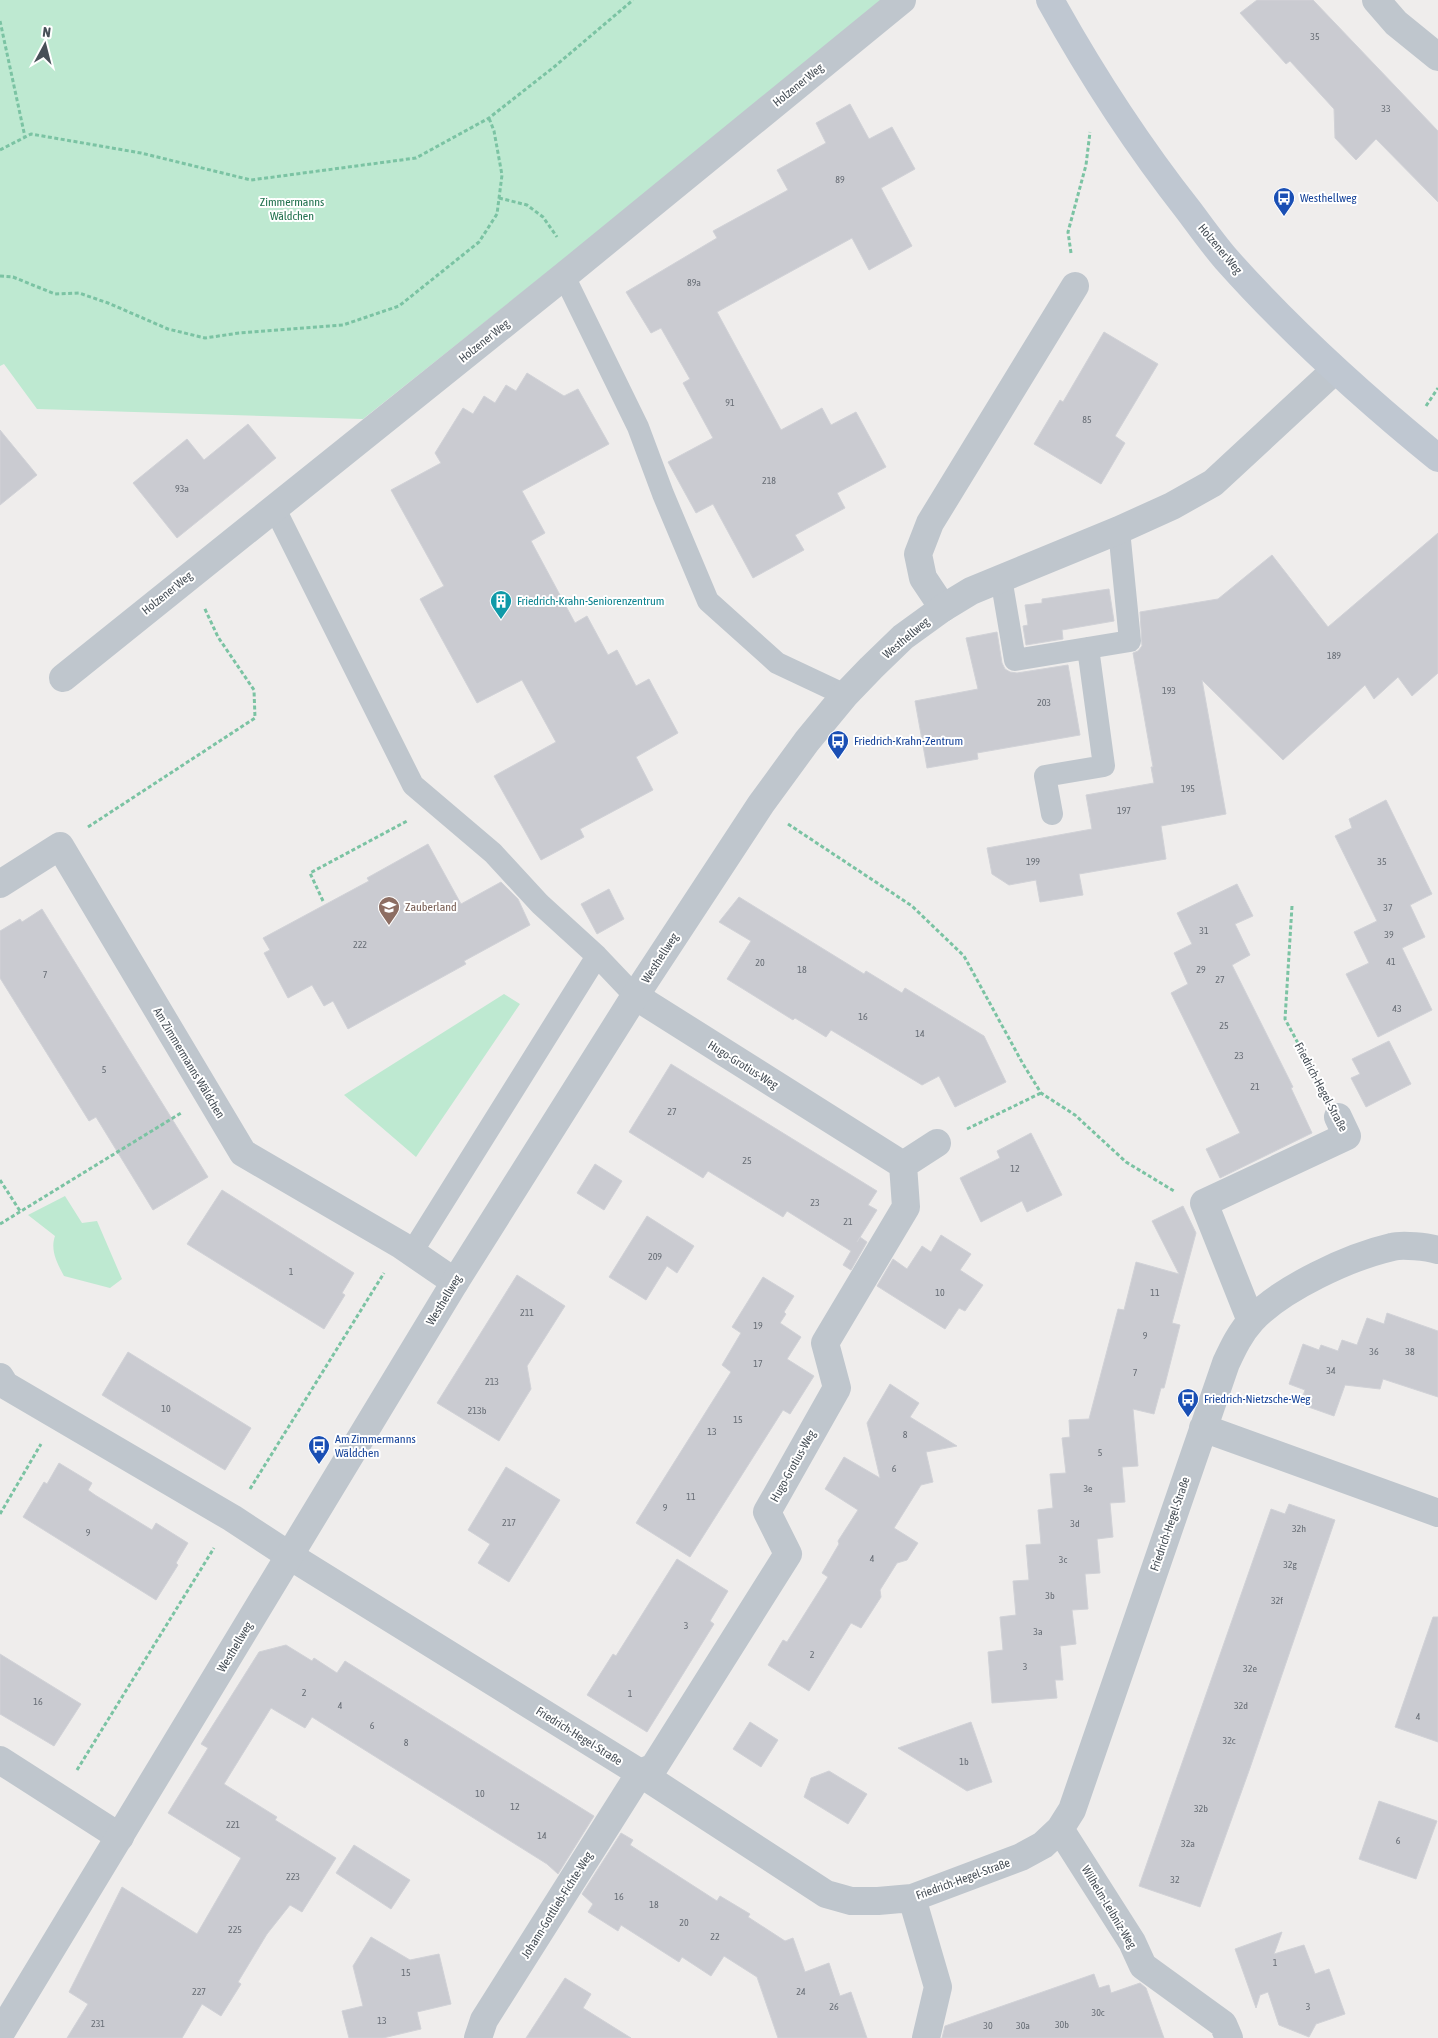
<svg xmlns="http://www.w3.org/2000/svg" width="1438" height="2038" font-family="'Asap Condensed',sans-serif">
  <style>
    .green { fill: #bee9d1 }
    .building { fill: #cacbd1; stroke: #d1d2d7 }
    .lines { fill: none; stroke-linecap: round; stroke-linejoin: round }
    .path { stroke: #7bc3a3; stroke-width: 3; stroke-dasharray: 4 2.5; stroke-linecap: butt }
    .service { stroke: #bfc6cd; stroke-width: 22 }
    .minor { stroke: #bfc6cd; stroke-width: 28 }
    .tertiary { stroke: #bfc6cd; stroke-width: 28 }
    .secondary { stroke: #bfc7d1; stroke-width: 28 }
    .labels { text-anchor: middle; stroke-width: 4; stroke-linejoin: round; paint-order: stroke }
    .number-label { font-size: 10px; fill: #686e76 }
    .street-label { font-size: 12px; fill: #474f57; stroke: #fff }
    .transit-label { font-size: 12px; fill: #164399; stroke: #fff; text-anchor: start }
    .park-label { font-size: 12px; fill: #20704d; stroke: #fff }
    .culture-label { font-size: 12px; fill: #0d838f; stroke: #fff; text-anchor: start }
    .education-label { font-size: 12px; fill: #785e54; stroke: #fff; text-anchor: start }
  </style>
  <rect width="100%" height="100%" fill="#efedec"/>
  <path class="green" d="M 0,0 L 889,0 L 363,419 L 37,409 L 4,364 L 0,366 Z
    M 504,994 L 520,1004 L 416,1157 L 344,1095 Z
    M 65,1196 L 82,1223 L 97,1221 L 122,1279 L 110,1288 L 64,1276 C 57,1263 50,1250 55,1236 L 28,1215 Z"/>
  <path class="building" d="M 1257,0 L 1313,0 L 1438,131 L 1438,202 L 1376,139 L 1356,160 L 1335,138 L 1334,109 L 1290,61 L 1286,64 L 1240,13 Z
    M 850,104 L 869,139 L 892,127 L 915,169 L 881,188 L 912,246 L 869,270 L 852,238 L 717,312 L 781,430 L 822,408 L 831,425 L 856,412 L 886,467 L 837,493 L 845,508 L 795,535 L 804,550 L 753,578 L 713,504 L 696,513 L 668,462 L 713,438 L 683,383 L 690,379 L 661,328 L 651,333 L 626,292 L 717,238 L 713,231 L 788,190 L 777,170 L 826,143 L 816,123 Z
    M 1104,332 L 1158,364 L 1115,436 L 1125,443 L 1101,484 L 1034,444 L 1060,400 L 1063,402 Z
    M 527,373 L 564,396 L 578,389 L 609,444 L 522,491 L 545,533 L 531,541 L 575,623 L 587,616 L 608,655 L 617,650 L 636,686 L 649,679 L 678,733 L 636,757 L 653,790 L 580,829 L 584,837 L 541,860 L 494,776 L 556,742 L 522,680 L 477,703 L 420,599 L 444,586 L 391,490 L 441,463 L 435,453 L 463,408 L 473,414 L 484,396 L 495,403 L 506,385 L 516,391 Z
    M 248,424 L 276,458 L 177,538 L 133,483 L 187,439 L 204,460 Z
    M 0,430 L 37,475 L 0,505 Z
    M 1438,533 L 1438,673 L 1412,696 L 1398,677 L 1374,699 L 1365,685 L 1283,760 L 1202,680 L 1226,814 L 1161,826 L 1166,859 L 1079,874 L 1083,895 L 1040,902 L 1036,880 L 1009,885 L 992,874 L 987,848 L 1092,829 L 1086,795 L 1154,783 L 1151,767 L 1153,767 L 1133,653 L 1138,651 L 1142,646 L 1140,612 L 1218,599 L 1272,555 L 1328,627 Z
    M 1109,589 L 1114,621 L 1062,630 L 1063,639 L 1026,645 L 1023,626 L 1028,625 L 1025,605 L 1042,603 L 1042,599 Z
    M 997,632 L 1002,663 L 1005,669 L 1010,672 L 1017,673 L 1068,665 L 1080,735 L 977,753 L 978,759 L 927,768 L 915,701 L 978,689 L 966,638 Z
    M 1386,800 L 1432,894 L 1410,905 L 1425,937 L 1402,948 L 1432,1010 L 1378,1037 L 1346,974 L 1369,963 L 1354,932 L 1377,921 L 1335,836 L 1352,828 L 1349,819 Z
    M 428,844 L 461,904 L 501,882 L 518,899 L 530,925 L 464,961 L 466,964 L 348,1029 L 333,1001 L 324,1006 L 312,985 L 288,998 L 264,953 L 270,950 L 263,938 L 369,881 L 367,878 Z
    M 1237,884 L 1253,916 L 1235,924 L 1250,955 L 1232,965 L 1293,1087 L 1291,1088 L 1312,1133 L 1220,1178 L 1206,1149 L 1240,1133 L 1171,993 L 1188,984 L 1174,953 L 1192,944 L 1177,913 Z
    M 609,889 L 624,919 L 597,934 L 581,904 Z
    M 739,897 L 864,974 L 866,971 L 902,993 L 905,988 L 984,1036 L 1006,1082 L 955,1107 L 939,1076 L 922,1085 L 831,1030 L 826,1037 L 795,1018 L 793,1020 L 727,979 L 751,941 L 719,922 Z
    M 42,909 L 208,1177 L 153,1210 L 96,1117 L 89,1121 L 0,978 L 0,931 L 20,919 L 22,922 Z
    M 1389,1041 L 1411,1084 L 1366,1107 L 1351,1078 L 1360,1074 L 1352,1059 Z
    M 671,1064 L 877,1191 L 868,1205 L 877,1210 L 857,1242 L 860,1237 L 867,1242 L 851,1270 L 843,1265 L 851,1251 L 787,1211 L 783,1217 L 708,1171 L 703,1178 L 629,1132 Z
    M 1031,1133 L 1062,1195 L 1027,1212 L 1022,1201 L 981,1222 L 960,1178 L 1000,1158 L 997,1151 Z
    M 595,1164 L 622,1181 L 604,1210 L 577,1193 Z
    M 222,1190 L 354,1273 L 342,1293 L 345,1295 L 324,1329 L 187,1244 Z
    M 1183,1206 L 1196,1233 L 1172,1323 L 1180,1325 L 1164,1388 L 1161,1388 L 1154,1414 L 1133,1409 L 1138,1466 L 1122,1467 L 1125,1502 L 1110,1503 L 1113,1537 L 1097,1539 L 1100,1573 L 1085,1574 L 1088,1609 L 1072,1610 L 1076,1644 L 1060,1646 L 1063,1680 L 1055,1680 L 1057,1698 L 992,1703 L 988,1652 L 1003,1650 L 1000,1617 L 1016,1615 L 1013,1581 L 1029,1580 L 1026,1545 L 1041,1544 L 1038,1510 L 1053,1508 L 1050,1474 L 1066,1473 L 1062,1438 L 1070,1437 L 1069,1420 L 1089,1419 L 1118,1309 L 1124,1310 L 1136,1262 L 1179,1274 L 1152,1221 Z
    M 647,1216 L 694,1246 L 677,1273 L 667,1266 L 646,1300 L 609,1277 Z
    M 941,1235 L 971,1254 L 960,1270 L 983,1285 L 965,1311 L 959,1308 L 945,1329 L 877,1286 L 893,1259 L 907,1269 L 922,1246 L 931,1252 Z
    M 517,1275 L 565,1306 L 527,1366 L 531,1389 L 499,1441 L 437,1403 Z
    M 763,1277 L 794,1296 L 784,1312 L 786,1314 L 780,1323 L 801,1337 L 787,1359 L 814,1376 L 790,1414 L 783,1410 L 690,1557 L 636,1523 L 731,1372 L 722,1365 L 741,1333 L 732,1327 Z
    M 1387,1313 L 1438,1331 L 1438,1397 L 1383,1379 L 1380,1389 L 1345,1385 L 1334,1416 L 1300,1404 L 1305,1390 L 1289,1384 L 1303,1344 L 1319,1350 L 1321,1345 L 1338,1351 L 1342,1340 L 1357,1345 L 1367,1318 L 1384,1324 Z
    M 128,1352 L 251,1428 L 225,1470 L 102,1395 Z
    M 890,1384 L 919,1403 L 910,1417 L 957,1446 L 926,1452 L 933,1482 L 921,1485 L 894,1528 L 918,1543 L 907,1560 L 897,1563 L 880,1590 L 881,1597 L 861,1628 L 851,1623 L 809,1691 L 768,1665 L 783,1640 L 787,1642 L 828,1577 L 822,1573 L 839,1544 L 838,1541 L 858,1510 L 825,1489 L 844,1457 L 880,1478 L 867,1423 Z
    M 59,1463 L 92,1483 L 88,1490 L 95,1495 L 152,1530 L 156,1523 L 188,1543 L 176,1563 L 178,1565 L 156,1600 L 23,1517 L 44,1482 L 47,1484 Z
    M 506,1467 L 560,1500 L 509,1582 L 478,1563 L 490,1544 L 468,1530 Z
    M 1289,1504 L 1335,1520 L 1250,1768 L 1200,1907 L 1139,1886 L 1271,1509 L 1285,1514 Z
    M 677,1559 L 728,1591 L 710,1621 L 714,1624 L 647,1732 L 587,1695 L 613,1654 L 616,1656 Z
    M 1433,1617 L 1438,1617 L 1438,1742 L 1395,1727 Z
    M 286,1645 L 312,1661 L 314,1658 L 337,1673 L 345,1661 L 594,1816 L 558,1874 L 547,1864 L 312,1717 L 305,1728 L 271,1708 L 224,1784 L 277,1817 L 275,1820 L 336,1858 L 302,1912 L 290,1905 L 267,1934 L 238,1982 L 241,1984 L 221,2016 L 202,2004 L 182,2038 L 67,2038 L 88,2004 L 69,1992 L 122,1887 L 197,1934 L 241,1858 L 168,1813 L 208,1748 L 201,1744 L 259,1652 Z
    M 0,1654 L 81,1704 L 54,1746 L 0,1714 Z
    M 750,1722 L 778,1740 L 761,1767 L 733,1749 Z
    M 971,1722 L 992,1782 L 967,1791 L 898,1748 Z
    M 829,1771 L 867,1794 L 848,1824 L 804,1797 L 811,1778 Z
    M 1379,1801 L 1437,1821 L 1416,1879 L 1359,1859 Z
    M 621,1833 L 633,1840 L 630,1845 L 717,1901 L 720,1896 L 750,1914 L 748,1917 L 785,1941 L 793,1938 L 805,1972 L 829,1963 L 840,1996 L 851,1992 L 867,2038 L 778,2038 L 757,1977 L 724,1956 L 711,1976 L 682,1957 L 679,1962 L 621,1925 L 618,1931 L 588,1912 L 593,1904 L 582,1894 Z
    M 354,1845 L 410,1880 L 391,1909 L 336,1873 Z
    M 1282,1932 L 1274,1954 L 1304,1945 L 1315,1974 L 1329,1969 L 1345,2014 L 1316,2024 L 1309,2037 L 1279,2025 L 1268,1992 L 1260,1995 L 1256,2008 L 1235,1949 Z
    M 371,1937 L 410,1960 L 439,1954 L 451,2004 L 417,2012 L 421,2029 L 383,2038 L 349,2038 L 342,2011 L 363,2006 L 353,1966 Z
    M 1094,1974 L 1099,1988 L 1109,1985 L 1111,1993 L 1140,1983 L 1146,1988 L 1164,2038 L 942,2038 L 945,2026 Z
    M 565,1978 L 591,1994 L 583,2008 L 631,2038 L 526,2038 Z"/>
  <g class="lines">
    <path class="path" d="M 0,21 L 25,137
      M 0,150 L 31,134 L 141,153 L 251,180 L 416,158 L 489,118 L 554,67 L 633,0
      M 499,198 L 527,205 L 543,217 L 557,237
      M 1071,253 L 1068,232 L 1086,165 L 1090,132
      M 0,276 L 13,277 L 55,294 L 79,293 L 108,303 L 168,329 L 205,338 L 239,333 L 343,325 L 399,306 L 479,242 L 497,214 L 502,175 L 494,131 L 489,118
      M 1426,406 L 1438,388
      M 788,824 L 912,906 L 964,956 L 1023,1064 L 1041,1093 L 1075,1115 L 1126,1162 L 1174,1191
      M 88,827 L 255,718 L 254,690 L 218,637 L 204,607
      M 323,901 L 310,873 L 407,821
      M 1292,906 L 1285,1019 L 1322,1088
      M 967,1129 L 1041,1093
      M 0,1180 L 20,1211
      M 0,1224 L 181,1113
      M 250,1489 L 384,1273
      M 0,1514 L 41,1444
      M 77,1770 L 214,1548"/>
    <path class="service" d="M 564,276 L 638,427 L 663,494 L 708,601 L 777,663 L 845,695
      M 275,509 L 413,785 L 493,853 L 540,904 L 597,956 L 635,996
      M 1001,578 L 1015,660 L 1130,641 L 1119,530
      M 1052,814 L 1045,776 L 1104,766 L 1088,648
      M 412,1252 L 597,956"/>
    <path class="minor" d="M 1376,0 L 1396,23 L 1438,57
      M 943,608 L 923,578 L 918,554 L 930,523 L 1075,286
      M 63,678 L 564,276 L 902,0
      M 0,884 L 60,846 L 243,1153 L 401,1245 L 455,1282
      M 635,996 L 903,1165 L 937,1143
      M 1251,1321 L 1204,1203 L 1347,1136 L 1338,1117
      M 0,1377 L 5,1385 L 232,1518 L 290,1556 L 640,1773 L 826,1894 L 851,1901 L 878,1901 L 912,1898 L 1021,1857 L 1043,1845 L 1060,1829 L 1072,1810 L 1226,1363 C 1233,1348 1240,1333 1252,1320 C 1282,1288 1349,1257 1392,1247 C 1402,1244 1428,1247 1438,1250
      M 1203,1428 L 1438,1513
      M 0,1760 L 120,1837
      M 1060,1829 L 1132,1942 L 1143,1966 L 1223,2024 L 1229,2038
      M 912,1898 L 938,1987 L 926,2038
      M 478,2038 L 484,2020 L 640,1773 L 654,1767 L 788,1554 L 767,1512 L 837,1388 L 825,1343 L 906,1207 L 903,1165"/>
    <path class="tertiary" d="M 0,2034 L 455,1282 L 635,996 L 761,804 L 807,741 L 845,695 L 871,668 L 903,637 L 943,608 L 971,591 L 1119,530 L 1172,506 L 1213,483 L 1335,370"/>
    <path class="secondary" d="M 1050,0 C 1091,74 1137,145 1189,211 C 1201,227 1213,244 1226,259 C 1291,332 1363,397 1438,458"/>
  </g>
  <defs>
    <g id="bus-pin" transform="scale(1.125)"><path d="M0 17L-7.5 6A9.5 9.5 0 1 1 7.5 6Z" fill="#1a4fb4" stroke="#fff"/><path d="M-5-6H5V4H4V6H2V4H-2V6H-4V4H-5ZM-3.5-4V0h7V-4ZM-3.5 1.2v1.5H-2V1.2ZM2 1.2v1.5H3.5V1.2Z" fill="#fff"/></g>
    <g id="building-pin" transform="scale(1.125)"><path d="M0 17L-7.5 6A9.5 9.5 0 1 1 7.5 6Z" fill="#0f9aa8" stroke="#fff"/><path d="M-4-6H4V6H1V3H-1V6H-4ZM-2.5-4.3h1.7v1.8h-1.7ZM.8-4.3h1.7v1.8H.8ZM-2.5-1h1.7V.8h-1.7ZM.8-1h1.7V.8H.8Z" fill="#fff"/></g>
    <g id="school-pin" transform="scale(1.125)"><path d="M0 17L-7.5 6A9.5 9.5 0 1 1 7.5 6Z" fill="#8d6e63" stroke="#fff"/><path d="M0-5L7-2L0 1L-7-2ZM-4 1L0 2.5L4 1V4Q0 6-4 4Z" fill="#fff"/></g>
  </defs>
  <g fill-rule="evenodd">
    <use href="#bus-pin" x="1284" y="198"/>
    <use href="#building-pin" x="501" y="601"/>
    <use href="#bus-pin" x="838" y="741"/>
    <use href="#school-pin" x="389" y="907"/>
    <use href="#bus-pin" x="1188" y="1399"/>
    <use href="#bus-pin" x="319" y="1446"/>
  </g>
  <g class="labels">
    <g class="number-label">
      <text x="1315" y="40">35</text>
      <text x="1386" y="112">33</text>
      <text x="840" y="183">89</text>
      <text x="694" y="286">89a</text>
      <text x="730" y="406">91</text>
      <text x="1087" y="423">85</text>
      <text x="769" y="484">218</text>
      <text x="182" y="492">93a</text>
      <text x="1334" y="659">189</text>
      <text x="1169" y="694">193</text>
      <text x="1044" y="706">203</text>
      <text x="1188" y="792">195</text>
      <text x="1124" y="814">197</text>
      <text x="1033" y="865">199</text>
      <text x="1382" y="865">35</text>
      <text x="1388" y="911">37</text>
      <text x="1204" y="934">31</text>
      <text x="1389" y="938">39</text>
      <text x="360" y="948">222</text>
      <text x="1391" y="965">41</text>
      <text x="760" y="966">20</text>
      <text x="802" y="973">18</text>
      <text x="1201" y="973">29</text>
      <text x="45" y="978">7</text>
      <text x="1220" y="983">27</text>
      <text x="1397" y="1012">43</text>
      <text x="863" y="1020">16</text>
      <text x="1224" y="1029">25</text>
      <text x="920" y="1037">14</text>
      <text x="1239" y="1059">23</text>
      <text x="104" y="1073">5</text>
      <text x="1255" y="1090">21</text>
      <text x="672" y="1115">27</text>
      <text x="747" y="1164">25</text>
      <text x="1015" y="1172">12</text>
      <text x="815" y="1206">23</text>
      <text x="848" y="1225">21</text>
      <text x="655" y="1260">209</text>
      <text x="291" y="1275">1</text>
      <text x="940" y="1296">10</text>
      <text x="1155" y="1296">11</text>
      <text x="527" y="1316">211</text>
      <text x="758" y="1329">19</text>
      <text x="1145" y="1339">9</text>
      <text x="1374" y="1355">36</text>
      <text x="1410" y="1355">38</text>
      <text x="758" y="1367">17</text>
      <text x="1331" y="1374">34</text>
      <text x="1135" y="1376">7</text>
      <text x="492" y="1385">213</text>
      <text x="166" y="1412">10</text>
      <text x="477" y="1414">213b</text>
      <text x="738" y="1423">15</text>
      <text x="712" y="1435">13</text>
      <text x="905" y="1438">8</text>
      <text x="1100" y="1456">5</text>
      <text x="894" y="1472">6</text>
      <text x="1088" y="1492">3e</text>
      <text x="691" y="1500">11</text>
      <text x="665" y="1511">9</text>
      <text x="509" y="1526">217</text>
      <text x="1075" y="1527">3d</text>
      <text x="1299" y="1532">32h</text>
      <text x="88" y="1536">9</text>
      <text x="872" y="1562">4</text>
      <text x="1063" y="1563">3c</text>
      <text x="1290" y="1568">32g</text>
      <text x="1050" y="1599">3b</text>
      <text x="1277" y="1604">32f</text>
      <text x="686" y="1629">3</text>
      <text x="1038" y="1635">3a</text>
      <text x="812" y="1658">2</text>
      <text x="1025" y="1670">3</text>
      <text x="1250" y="1672">32e</text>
      <text x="304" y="1696">2</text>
      <text x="630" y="1697">1</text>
      <text x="38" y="1705">16</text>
      <text x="340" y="1709">4</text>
      <text x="1241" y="1709">32d</text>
      <text x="1418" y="1720">4</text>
      <text x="372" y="1729">6</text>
      <text x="1229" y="1744">32c</text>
      <text x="406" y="1746">8</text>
      <text x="964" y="1765">1b</text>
      <text x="480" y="1797">10</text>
      <text x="515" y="1810">12</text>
      <text x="1201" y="1812">32b</text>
      <text x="233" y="1828">221</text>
      <text x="542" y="1839">14</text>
      <text x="1398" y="1844">6</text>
      <text x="1188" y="1847">32a</text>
      <text x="293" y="1880">223</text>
      <text x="1175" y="1883">32</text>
      <text x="619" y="1900">16</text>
      <text x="654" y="1908">18</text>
      <text x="684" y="1926">20</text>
      <text x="235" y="1933">225</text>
      <text x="715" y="1940">22</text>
      <text x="1275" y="1966">1</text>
      <text x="406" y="1976">15</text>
      <text x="199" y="1995">227</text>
      <text x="801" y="1995">24</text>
      <text x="834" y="2010">26</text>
      <text x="1308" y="2010">3</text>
      <text x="1098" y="2016">30c</text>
      <text x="382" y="2024">13</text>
      <text x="98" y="2027">231</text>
      <text x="1062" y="2028">30b</text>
      <text x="988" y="2029">30</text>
      <text x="1023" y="2029">30a</text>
    </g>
    <g class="street-label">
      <text transform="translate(798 85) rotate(-39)" y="4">Holzener Weg</text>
      <text transform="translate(1220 249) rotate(50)" y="4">Holzener Weg</text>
      <text transform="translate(484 341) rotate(-39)" y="4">Holzener Weg</text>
      <text transform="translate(167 593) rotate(-39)" y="4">Holzener Weg</text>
      <text transform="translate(906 638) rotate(-40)" y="4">Westhellweg</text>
      <text transform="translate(660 958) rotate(-57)" y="4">Westhellweg</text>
      <text transform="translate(189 1063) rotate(59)" y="4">Am Zimmermanns Wäldchen</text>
      <text transform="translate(743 1065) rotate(32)" y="4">Hugo-Grotius-Weg</text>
      <text transform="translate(1321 1087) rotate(62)" y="4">Friedrich-Hegel-Straße</text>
      <text transform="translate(444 1300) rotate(-59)" y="4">Westhellweg</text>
      <text transform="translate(793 1466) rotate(-61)" y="4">Hugo-Grotius-Weg</text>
      <text transform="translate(1170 1524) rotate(-71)" y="4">Friedrich-Hegel-Straße</text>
      <text transform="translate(235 1647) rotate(-59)" y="4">Westhellweg</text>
      <text transform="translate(579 1736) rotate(32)" y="4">Friedrich-Hegel-Straße</text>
      <text transform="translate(963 1879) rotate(-20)" y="4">Friedrich-Hegel-Straße</text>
      <text transform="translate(557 1905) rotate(-58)" y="4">Johann-Gottlieb-Fichte-Weg</text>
      <text transform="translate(1109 1907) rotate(59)" y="4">Wilhelm-Leibniz-Weg</text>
    </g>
    <g class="transit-label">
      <text x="1300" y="202">Westhellweg</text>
      <text x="854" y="745">Friedrich-Krahn-Zentrum</text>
      <text x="1204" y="1403">Friedrich-Nietzsche-Weg</text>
      <text x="335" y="1443">Am Zimmermanns<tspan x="335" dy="14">Wäldchen</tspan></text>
    </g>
    <g class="park-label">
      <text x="292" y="206">Zimmermanns<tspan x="292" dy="14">Wäldchen</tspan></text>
    </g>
    <g class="culture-label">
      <text x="517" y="605">Friedrich-Krahn-Seniorenzentrum</text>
    </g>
    <g class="education-label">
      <text x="405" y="911">Zauberland</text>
    </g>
  </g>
  <g transform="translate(45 45) rotate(7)" stroke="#ffffff" stroke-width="4" paint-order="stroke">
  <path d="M0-4L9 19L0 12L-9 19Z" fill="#474f57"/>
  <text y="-8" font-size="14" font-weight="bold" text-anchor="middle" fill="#474f57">N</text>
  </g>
</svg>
